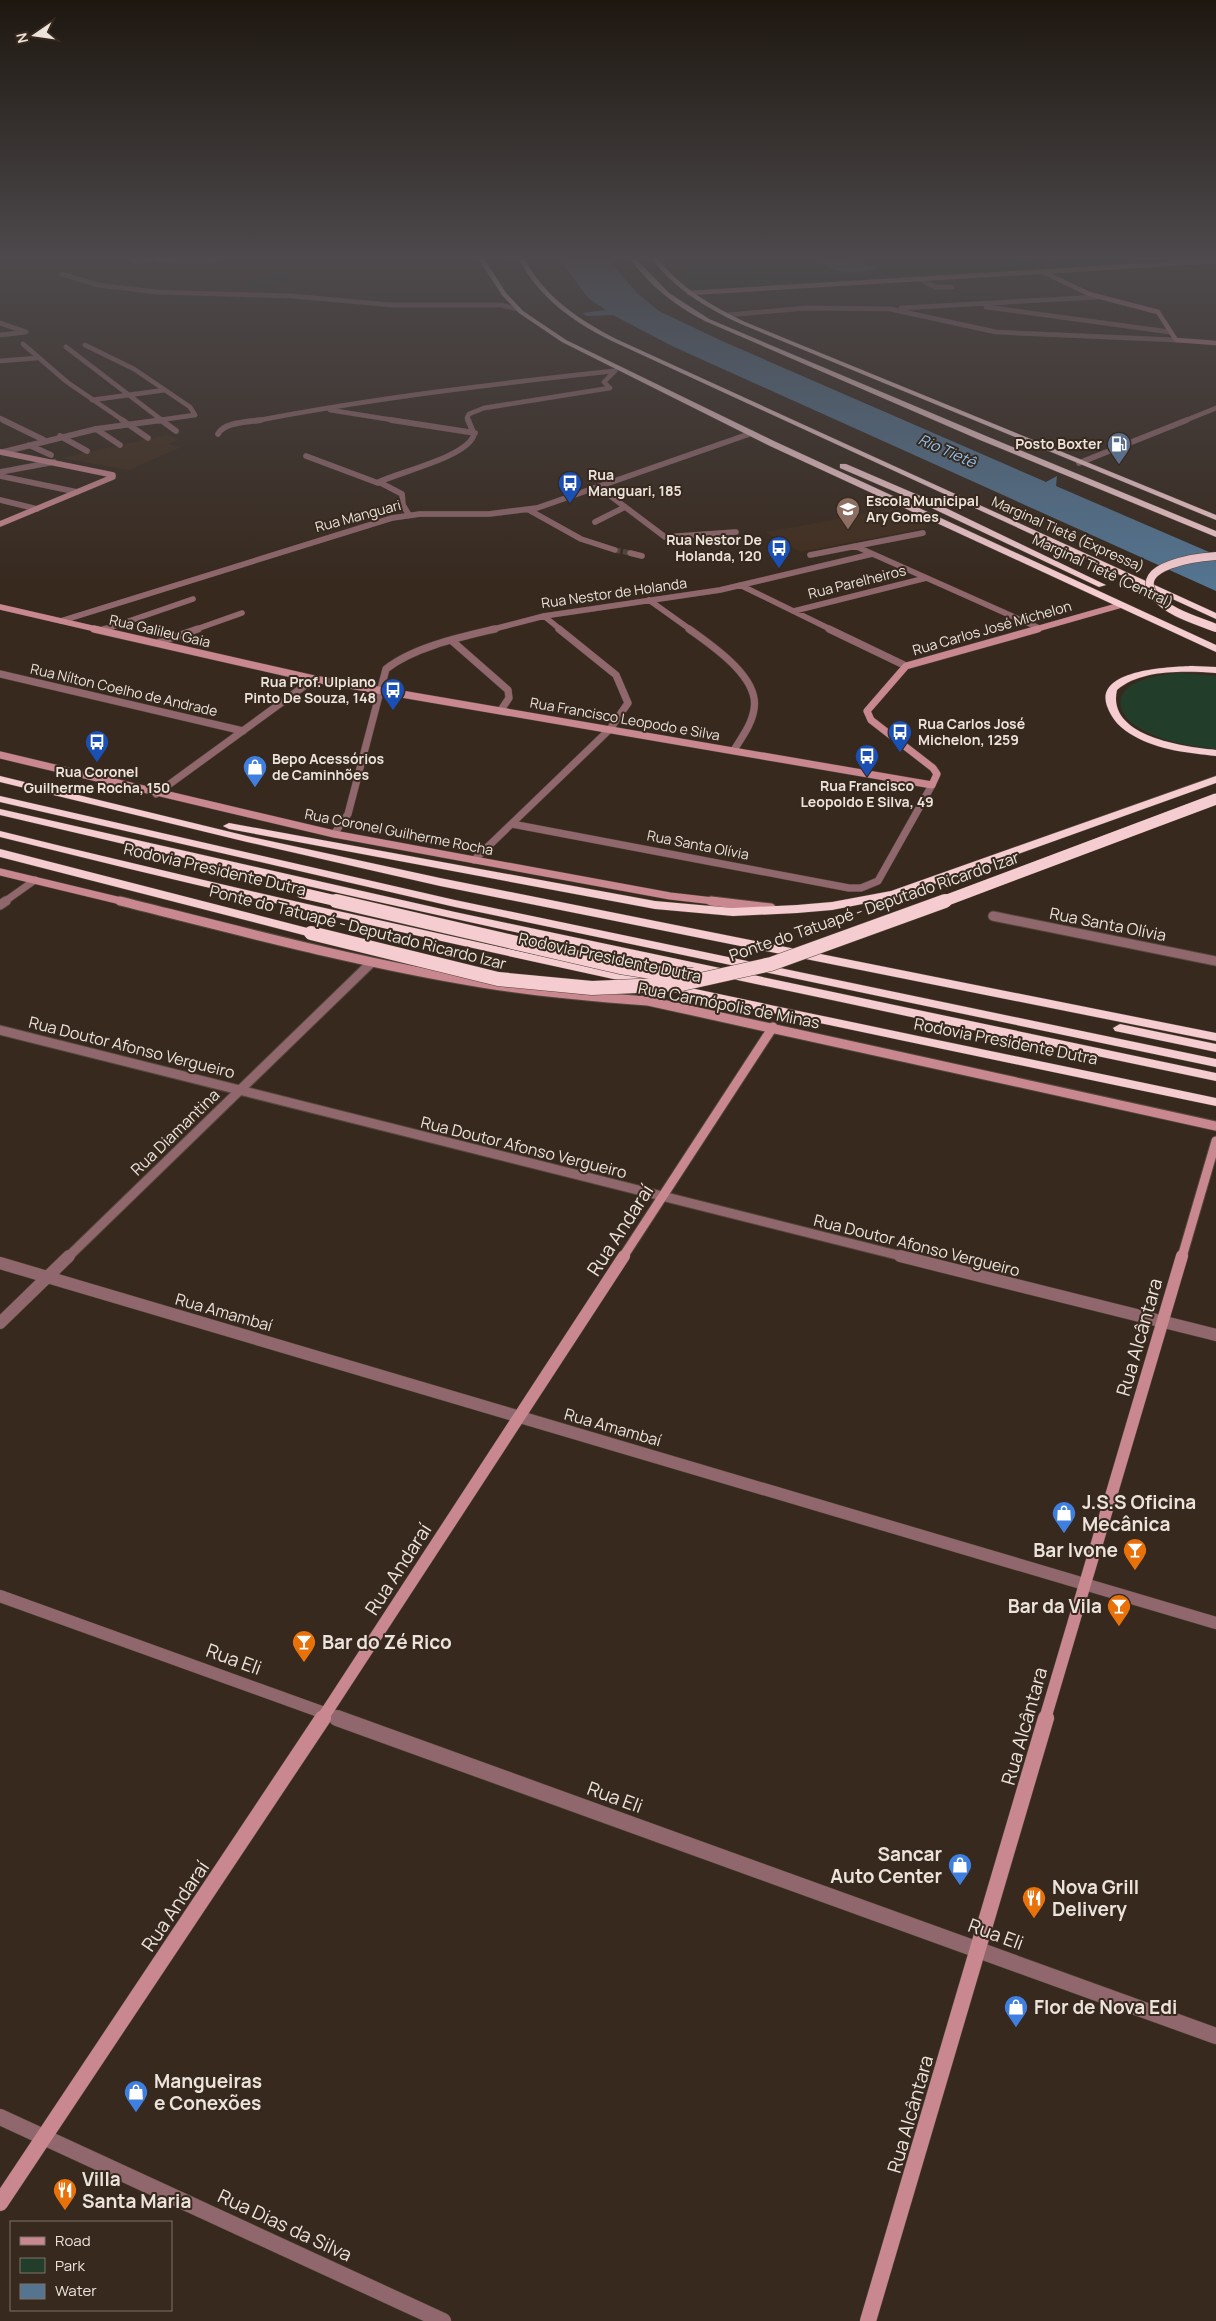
<svg xmlns="http://www.w3.org/2000/svg" width="1216" height="2321" font-family="Manrope,sans-serif">
  <style>
    .built { fill: #412e1e }
    .green { fill: #223e2b }
    .water { fill: #547490 }
    .lines { fill: none; stroke-linecap: round; stroke-linejoin: round }
    .street-tunnel { stroke: #52453a; stroke-width: 5.5; stroke-dasharray: 5.5 2.5; stroke-linecap: butt }
    .street-far5-casing { stroke: #54473c; stroke-width: 5 }
    .street-far4-casing { stroke: #54473c; stroke-width: 6 }
    .street-far3-casing { stroke: #54473c; stroke-width: 8 }
    .street-far2-casing { stroke: #54473c; stroke-width: 11 }
    .street-far1-casing { stroke: #54473c; stroke-width: 13 }
    .street-casing { stroke: #54473c; stroke-width: 17 }
    .secondary-far5-casing { stroke: #54473c; stroke-width: 5 }
    .secondary-far4-casing { stroke: #54473c; stroke-width: 6 }
    .secondary-far3-casing { stroke: #54473c; stroke-width: 8 }
    .secondary-far2-casing { stroke: #54473c; stroke-width: 11 }
    .secondary-far1-casing { stroke: #54473c; stroke-width: 13 }
    .secondary-casing { stroke: #54473c; stroke-width: 17 }
    .highway-casing { stroke: #54473c; stroke-width: 1 }
    .street-far5 { stroke: #90676c; stroke-width: 4.5 }
    .street-far4 { stroke: #90676c; stroke-width: 5.5 }
    .street-far3 { stroke: #90676c; stroke-width: 7 }
    .street-far2 { stroke: #90676c; stroke-width: 9 }
    .street-far1 { stroke: #90676c; stroke-width: 12 }
    .street { stroke: #90676c; stroke-width: 16 }
    .secondary-far5 { stroke: #c98890; stroke-width: 4.5 }
    .secondary-far4 { stroke: #c98890; stroke-width: 5.5 }
    .secondary-far3 { stroke: #c98890; stroke-width: 7 }
    .secondary-far2 { stroke: #c98890; stroke-width: 9 }
    .secondary-far1 { stroke: #c98890; stroke-width: 12 }
    .secondary { stroke: #c98890; stroke-width: 16 }
    .highway { fill: #f5ccd0; fill-rule: evenodd }
    .highway-bridge-far2-casing { stroke: #54473c; stroke-width: 9; stroke-linecap: butt }
    .highway-bridge-far1-casing { stroke: #54473c; stroke-width: 11; stroke-linecap: butt }
    .highway-bridge-casing { stroke: #54473c; stroke-width: 15; stroke-linecap: butt }
    .highway-bridge-far2 { stroke: #f5ccd0; stroke-width: 8 }
    .highway-bridge-far1 { stroke: #f5ccd0; stroke-width: 11 }
    .highway-bridge { stroke: #f5ccd0; stroke-width: 14 }
    .labels { text-anchor: middle; stroke-width: 4; stroke-linejoin: round; paint-order: stroke }
    .far-poi-label { font-size: 14px; font-weight: bold; fill: #ece3db; stroke: #37291e; text-anchor: start }
    .far-street-label { font-size: 14px; fill: #ece3db; stroke: #37291e }
    .far-water-label { font-size: 15px; font-style: italic; fill: #8fc4f4; stroke: #37291e }
    .street-label { font-size: 16px; fill: #ece3db; stroke: #37291e }
    .near-street-label { font-size: 19px; fill: #ece3db; stroke: #37291e }
    .near-poi-label { font-size: 19px; font-weight: bold; fill: #ece3db; stroke: #37291e; text-anchor: start }
  </style>
  <rect width="100%" height="100%" fill="#37291e"/>
  <path class="built" d="M 166,435 L 179,439 L 168,444 L 181,447 L 129,470 L 61,458 Z
    M 893,509 L 930,527 L 800,552 L 765,532 Z"/>
  <path class="green" d="M 670,260 L 1024,260 L 1041,269 L 700,290 L 688,282 Z
    M 1107,260 L 1193,260 L 1055,269 L 1046,264 Z
    M 274,271 L 298,272 L 267,290 L 243,289 Z
    M 1181,673 L 1216,676 L 1216,749 C 1190,746 1161,742 1138,727 C 1130,723 1123,716 1121,707 C 1115,680 1163,674 1181,673 Z"/>
  <path class="water" d="M 560,260 L 609,260 L 637,293 L 659,311 L 722,341 L 1046,482 L 1057,476 L 1056,486 L 1216,555 L 1216,591 L 672,346 L 613,315 L 587,316 L 582,313 L 606,310 L 588,298 Z
    M 819,260 L 856,262 L 878,267 C 863,274 830,275 819,260 Z"/>
  <g class="lines">
    <path class="street-tunnel" d="M 615,550 L 630,553"/>
    <g class="street-far5-casing">
      <path id="street-far5" d="M 130,260 L 136,262 L 148,260
        M 159,260 L 197,262 L 216,260
        M 62,274 L 98,285 L 157,292 L 292,296 L 392,305 L 501,305 L 517,309
        M 919,279 L 935,287 L 952,287
        M 986,307 L 1170,332
        M 901,308 L 1098,297
        M 727,315 L 806,308 L 890,309 L 996,332 L 1176,340
        M 0,323 L 26,332 L 0,335
        M 23,344 L 67,382 L 124,421
        M 85,345 L 134,369 L 190,407 L 195,415 L 153,421
        M 66,347 L 163,421
        M 0,361 L 37,358
        M 92,400 L 165,390
        M 330,410 L 399,421
        M 0,418 L 6,421
        M 255,421 C 374,398 493,384 613,371
        M 469,421 L 467,418 L 469,414 L 484,408 L 610,388 L 604,382 L 615,371
        M 1184,421 L 1216,408"/>
    </g>
    <g class="street-far4-casing">
      <path id="street-far4" d="M 3,420 L 44,440
        M 122,420 L 148,438
        M 161,420 L 176,431
        M 391,420 L 475,433
        M 96,429 L 120,445
        M 218,434 C 224,422 249,422 261,420
        M 60,436 L 87,451
        M 29,445 L 51,455
        M 3,452 L 96,429 L 162,420
        M 306,456 L 378,483
        M 1079,463 L 1187,420
        M 0,472 L 54,462
        M 0,476 L 77,492
        M 600,488 L 665,537 L 736,532
        M 0,500 L 37,509
        M 529,510 L 581,539 L 615,550
        M 409,515 L 403,505 L 402,494 L 379,482 C 399,472 470,456 474,434 L 468,420
        M 595,522 L 625,507
        M 855,546 L 1039,628
        M 630,553 L 642,556
        M 810,555 L 923,533
        M 740,585 L 832,630
        M 649,600 L 691,630
        M 794,611 L 926,578
        M 544,616 L 561,630
        M 61,621 L 392,518 L 420,514 L 489,514 L 537,508 L 752,433
        M 103,630 L 193,599
        M 194,630 L 242,613
        M 490,630 L 544,616 L 720,590 L 872,554"/>
    </g>
    <g class="street-far3-casing">
      <path id="street-far3" d="M 689,629 C 711,645 760,677 754,709 C 752,724 742,737 734,750
        M 829,629 L 906,666
        M 103,630 L 107,629
        M 451,640 L 508,690 L 509,698 L 501,710
        M 157,643 L 198,629
        M 0,674 L 243,731
        M 156,794 L 314,679
        M 512,824 L 849,888 L 861,888 L 878,881 L 932,785
        M 334,834 L 348,814 L 386,669 C 414,647 461,637 495,629
        M 474,860 L 610,729 L 628,703 L 616,675 L 559,629
        M 4,902 L 35,880"/>
    </g>
    <g class="street-far2-casing">
      <path id="street-far2" d="M 0,905 L 6,901
        M 993,916 L 1216,961
        M 0,1030 L 905,1257
        M 68,1257 L 371,963"/>
    </g>
    <g class="street-far1-casing">
      <path id="street-far1" d="M 900,1256 L 1216,1335
        M 0,1263 L 1216,1623
        M 0,1323 L 69,1256
        M 0,1596 L 341,1719"/>
    </g>
    <g class="street-casing">
      <path id="street" d="M 337,1718 L 1216,2036
        M 0,2117 L 443,2321"/>
    </g>
    <g class="secondary-far5-casing">
      <path id="secondary-far5" d="M 1043,272 L 1089,294 L 1158,312 L 1176,340 L 1216,343
        M 689,293 L 1216,261"/>
    </g>
    <g class="secondary-far4-casing">
      <path id="secondary-far4" d="M 0,452 L 113,475 L 113,477 L 0,524
        M 0,607 L 100,630
        M 1033,630 L 1121,605"/>
    </g>
    <g class="secondary-far3-casing">
      <path id="secondary-far3" d="M 94,629 L 314,679 L 932,785 L 937,774 L 933,768 L 871,720 L 867,711 L 906,666 L 1038,629
        M 0,755 L 334,834 L 670,896 L 722,902
        M 0,872 L 125,902"/>
    </g>
    <g class="secondary-far2-casing">
      <path id="secondary-far2" d="M 120,901 C 240,931 360,963 482,983 C 537,992 593,997 648,1001 L 1216,1126
        M 711,901 L 771,908
        M 623,1257 L 773,1027
        M 1182,1257 L 1216,1141"/>
    </g>
    <g class="secondary-far1-casing">
      <path id="secondary-far1" d="M 322,1719 L 624,1256
        M 1045,1719 L 1182,1256"/>
    </g>
    <g class="secondary-casing">
      <path id="secondary" d="M 0,2203 L 323,1718
        M 868,2321 L 1046,1718"/>
    </g>
    <g class="highway-casing">
      <path id="highway" d="M 479,260 L 485,260 L 506,293 L 523,311 L 566,340 L 776,442 L 1216,645 L 1216,652 L 770,446 L 562,342 L 519,313 L 502,295 Z
        M 519,260 L 525,260 C 546,298 578,319 616,339 L 1216,613 L 1216,619 L 612,341 C 572,321 541,299 519,260 Z
        M 631,260 L 637,260 L 669,293 L 709,319 L 986,436 L 1216,531 L 1216,537 L 980,440 L 705,321 C 676,306 651,287 631,260 Z
        M 653,260 L 659,260 C 682,289 712,306 745,322 L 1216,515 L 1216,520 L 741,324 C 707,308 676,290 653,260 Z
        M 840,464 L 846,464 L 925,498 L 1106,585 L 1099,587 L 919,502 L 840,468 Z
        M 1192,666 L 1216,667 L 1216,673 C 1185,671 1141,669 1117,690 C 1106,737 1185,747 1216,750 L 1216,756 C 1189,753 1158,750 1134,736 C 1121,729 1112,720 1107,706 C 1094,669 1171,667 1192,666 Z
        M 0,776 L 247,836 L 440,878 L 1216,1033 L 1216,1041 L 440,886 L 247,842 L 0,782 Z
        M 1216,776 L 1216,783 L 898,897 L 832,910 L 797,913 L 733,916 L 655,909 L 229,829 L 223,826 L 229,823 L 655,901 L 733,908 L 797,905 L 832,902 L 891,891 Z
        M 0,796 L 455,900 L 1216,1059 L 1216,1067 L 455,907 L 0,802 Z
        M 0,809 L 455,912 L 1216,1073 L 1216,1081 C 810,996 404,911 0,815 Z
        M 0,831 C 403,931 810,1013 1216,1098 L 1216,1106 C 810,1021 403,938 0,837 Z
        M 0,849 L 315,930 L 317,933 L 311,937 L 0,857 Z
        M 1120,1024 L 1216,1044 L 1216,1052 L 1115,1031 L 1113,1028 Z"/>
    </g>
    <use href="#street-far5" class="street-far5"/>
    <use href="#street-far4" class="street-far4"/>
    <use href="#street-far3" class="street-far3"/>
    <use href="#street-far2" class="street-far2"/>
    <use href="#street-far1" class="street-far1"/>
    <use href="#street" class="street"/>
    <use href="#secondary-far5" class="secondary-far5"/>
    <use href="#secondary-far4" class="secondary-far4"/>
    <use href="#secondary-far3" class="secondary-far3"/>
    <use href="#secondary-far2" class="secondary-far2"/>
    <use href="#secondary-far1" class="secondary-far1"/>
    <use href="#secondary" class="secondary"/>
    <use href="#highway" class="highway"/>
    <g class="highway-bridge-far2-casing">
      <path id="highway-bridge-far2" d="M 1216,556 C 1200,557 1130,565 1155,596 C 1169,613 1196,620 1216,628"/>
    </g>
    <g class="highway-bridge-far1-casing">
      <path id="highway-bridge-far1" d="M 302,893 L 341,902
        M 942,902 L 1216,799"/>
    </g>
    <g class="highway-bridge-casing">
      <path id="highway-bridge" d="M 336,901 L 620,967 L 658,973 L 693,975
        M 311,933 L 498,979 L 592,988 L 682,984 L 771,964 L 945,901"/>
    </g>
    <use href="#highway-bridge-far2" class="highway-bridge-far2"/>
    <use href="#highway-bridge-far1" class="highway-bridge-far1"/>
    <use href="#highway-bridge" class="highway-bridge"/>
  </g>
  <linearGradient id="sky" x2="0" y2="1"><stop stop-color="#1e1710"/><stop offset="0.44" stop-color="#4d494c"/><stop offset="1" stop-color="#4d494c" stop-opacity="0"/></linearGradient>
  <rect width="1216" height="585" fill="url(#sky)"/>
  <defs>
    <g id="fuel-pin" transform="scale(1.25)"><path d="M0 17L-7.5 6A9.5 9.5 0 1 1 7.5 6Z" fill="#5c6f8a" stroke="#37291e"/><path d="M-5.5-6h7V0h2V4h1.3V-2.5L3-4.5l.8-.8L6-3V5H2.5V1h-1V6h-7ZM-4.2-4.7v3.2H.2V-4.7Z" fill="#fff"/></g>
    <g id="bus-pin" transform="scale(1.25)"><path d="M0 17L-7.5 6A9.5 9.5 0 1 1 7.5 6Z" fill="#1a4fb4" stroke="#37291e"/><path d="M-5-6H5V4H4V6H2V4H-2V6H-4V4H-5ZM-3.5-4V0h7V-4ZM-3.5 1.2v1.5H-2V1.2ZM2 1.2v1.5H3.5V1.2Z" fill="#fff"/></g>
    <g id="school-pin" transform="scale(1.25)"><path d="M0 17L-7.5 6A9.5 9.5 0 1 1 7.5 6Z" fill="#8d6e63" stroke="#37291e"/><path d="M0-5L7-2L0 1L-7-2ZM-4 1L0 2.5L4 1V4Q0 6-4 4Z" fill="#fff"/></g>
    <g id="shop-pin" transform="scale(1.25)"><path d="M0 17L-7.5 6A9.5 9.5 0 1 1 7.5 6Z" fill="#3f7fe0" stroke="#37291e"/><path d="M-5-2.5h2.3a2.7 3.5 0 0 1 5.4 0H5L5.5 6h-11ZM-1.5-2.5h3a1.5 2.3 0 0 0-3 0Z" fill="#fff"/></g>
    <g id="bar-pin" transform="scale(1.25)"><path d="M0 17L-7.5 6A9.5 9.5 0 1 1 7.5 6Z" fill="#e8710a" stroke="#37291e"/><path d="M-6-5H6L.8 .8V4.5H3.5V6h-7V4.5H-.8V.8Z" fill="#fff"/></g>
    <g id="restaurant-pin" transform="scale(1.25)"><path d="M0 17L-7.5 6A9.5 9.5 0 1 1 7.5 6Z" fill="#e8710a" stroke="#37291e"/><path d="M-5-6h1v4h1v-4h1v4h1v-4h1v5L-1.5 .5V6h-2V.5L-5-1ZM5-6V6H3V1.5H1.5Q1.5-4 5-6Z" fill="#fff"/></g>
  </defs>
  <g fill-rule="evenodd">
    <use href="#fuel-pin" x="1119" y="444"/>
    <use href="#bus-pin" x="570" y="483"/>
    <use href="#school-pin" x="848" y="509"/>
    <use href="#bus-pin" x="779" y="548"/>
    <use href="#bus-pin" x="393" y="690"/>
    <use href="#bus-pin" x="900" y="732"/>
    <use href="#bus-pin" x="97" y="742"/>
    <use href="#bus-pin" x="867" y="756"/>
    <use href="#shop-pin" x="255" y="767"/>
    <use href="#shop-pin" x="1064" y="1513"/>
    <use href="#bar-pin" x="1135" y="1550"/>
    <use href="#bar-pin" x="1119" y="1606"/>
    <use href="#bar-pin" x="304" y="1642"/>
    <use href="#shop-pin" x="960" y="1865"/>
    <use href="#restaurant-pin" x="1034" y="1898"/>
    <use href="#shop-pin" x="1016" y="2007"/>
    <use href="#shop-pin" x="136" y="2092"/>
    <use href="#restaurant-pin" x="65" y="2190"/>
  </g>
  <g class="labels">
    <g class="far-poi-label">
      <text x="1102" y="449" text-anchor="end">Posto Boxter</text>
      <text x="588" y="480">Rua<tspan x="588" dy="16">Manguari, 185</tspan></text>
      <text x="866" y="506">Escola Municipal<tspan x="866" dy="16">Ary Gomes</tspan></text>
      <text x="762" y="545" text-anchor="end">Rua Nestor De<tspan x="762" dy="16">Holanda, 120</tspan></text>
      <text x="376" y="687" text-anchor="end">Rua Prof. Ulpiano<tspan x="376" dy="16">Pinto De Souza, 148</tspan></text>
      <text x="918" y="729">Rua Carlos José<tspan x="918" dy="16">Michelon, 1259</tspan></text>
      <text x="272" y="764">Bepo Acessórios<tspan x="272" dy="16">de Caminhões</tspan></text>
      <text x="97" y="777" text-anchor="middle">Rua Coronel<tspan x="97" dy="16">Guilherme Rocha, 150</tspan></text>
      <text x="867" y="791" text-anchor="middle">Rua Francisco<tspan x="867" dy="16">Leopoldo E Silva, 49</tspan></text>
    </g>
    <g class="far-street-label">
      <text transform="translate(358 516) rotate(-15)" y="5">Rua Manguari</text>
      <text transform="translate(1068 534) rotate(24)" y="5">Marginal Tietê (Expressa)</text>
      <text transform="translate(1103 571) rotate(25)" y="5">Marginal Tietê (Central)</text>
      <text transform="translate(857 582) rotate(-14)" y="5">Rua Parelheiros</text>
      <text transform="translate(614 593) rotate(-8)" y="5">Rua Nestor de Holanda</text>
      <text transform="translate(992 628) rotate(-16)" y="5">Rua Carlos José Michelon</text>
      <text transform="translate(160 631) rotate(13)" y="5">Rua Galileu Gaia</text>
      <text transform="translate(124 690) rotate(13)" y="5">Rua Nílton Coelho de Andrade</text>
      <text transform="translate(625 719) rotate(10)" y="5">Rua Francisco Leopodo e Silva</text>
      <text transform="translate(399 832) rotate(11)" y="5">Rua Coronel Guilherme Rocha</text>
      <text transform="translate(698 845) rotate(11)" y="5">Rua Santa Olívia</text>
    </g>
    <g class="far-water-label">
      <text transform="translate(947 451) rotate(24)" y="5">Rio Tietê</text>
    </g>
    <g class="street-label">
      <text transform="translate(215 869) rotate(13)" y="6">Rodovia Presidente Dutra</text>
      <text transform="translate(874 906) rotate(-19)" y="6">Ponte do Tatuapé - Deputado Ricardo Izar</text>
      <text transform="translate(1108 924) rotate(11)" y="6">Rua Santa Olívia</text>
      <text transform="translate(358 927) rotate(14)" y="6">Ponte do Tatuapé - Deputado Ricardo Izar</text>
      <text transform="translate(610 957) rotate(12)" y="6">Rodovia Presidente Dutra</text>
      <text transform="translate(729 1005) rotate(11)" y="6">Rua Carmópolis de Minas</text>
      <text transform="translate(1006 1041) rotate(11)" y="6">Rodovia Presidente Dutra</text>
      <text transform="translate(132 1047) rotate(14)" y="6">Rua Doutor Afonso Vergueiro</text>
      <text transform="translate(175 1132) rotate(-44)" y="6">Rua Diamantina</text>
      <text transform="translate(524 1147) rotate(14)" y="6">Rua Doutor Afonso Vergueiro</text>
      <text transform="translate(917 1245) rotate(14)" y="6">Rua Doutor Afonso Vergueiro</text>
      <text transform="translate(224 1312) rotate(16)" y="6">Rua Amambaí</text>
      <text transform="translate(613 1427) rotate(16)" y="6">Rua Amambaí</text>
    </g>
    <g class="near-street-label">
      <text transform="translate(620 1230) rotate(-57)" y="7">Rua Andaraí</text>
      <text transform="translate(1139 1337) rotate(-74)" y="7">Rua Alcântara</text>
      <text transform="translate(398 1569) rotate(-57)" y="7">Rua Andaraí</text>
      <text transform="translate(234 1659) rotate(20)" y="7">Rua Eli</text>
      <text transform="translate(1024 1726) rotate(-74)" y="7">Rua Alcântara</text>
      <text transform="translate(615 1797) rotate(20)" y="7">Rua Eli</text>
      <text transform="translate(175 1906) rotate(-56)" y="7">Rua Andaraí</text>
      <text transform="translate(996 1934) rotate(20)" y="7">Rua Eli</text>
      <text transform="translate(910 2114) rotate(-74)" y="7">Rua Alcântara</text>
      <text transform="translate(285 2225) rotate(25)" y="7">Rua Dias da Silva</text>
    </g>
    <g class="near-poi-label">
      <text x="1082" y="1509">J.S.S Oficina<tspan x="1082" dy="22">Mecânica</tspan></text>
      <text x="1118" y="1557" text-anchor="end">Bar Ivone</text>
      <text x="1102" y="1613" text-anchor="end">Bar da Vila</text>
      <text x="322" y="1649">Bar do Zé Rico</text>
      <text x="942" y="1861" text-anchor="end">Sancar<tspan x="942" dy="22">Auto Center</tspan></text>
      <text x="1052" y="1894">Nova Grill<tspan x="1052" dy="22">Delivery</tspan></text>
      <text x="1034" y="2014">Flor de Nova Edi</text>
      <text x="154" y="2088">Mangueiras<tspan x="154" dy="22">e Conexões</tspan></text>
      <text x="82" y="2186">Villa<tspan x="82" dy="22">Santa Maria</tspan></text>
    </g>
  </g>
  <rect x="10" y="2221" width="162" height="90" fill="#37291e" stroke="#7f736a"/>
  <rect x="20" y="2237" width="25" height="8" fill="#c98890" stroke="#7f736a"/>
  <text x="55" y="2246" font-size="15" fill="#ece3db">Road</text>
  <rect x="20" y="2258" width="25" height="15" fill="#223e2b" stroke="#7f736a"/>
  <text x="55" y="2271" font-size="15" fill="#ece3db">Park</text>
  <rect x="20" y="2284" width="25" height="15" fill="#547490" stroke="#7f736a"/>
  <text x="55" y="2296" font-size="15" fill="#ece3db">Water</text>
  <g transform="translate(35 35) rotate(257)" stroke="#37291e" stroke-width="4" paint-order="stroke">
  <path d="M0-4L9 19L0 12L-9 19Z" fill="#ece3db"/>
  <text y="-8" font-size="14" font-weight="bold" text-anchor="middle" fill="#ece3db">N</text>
  </g>
</svg>
